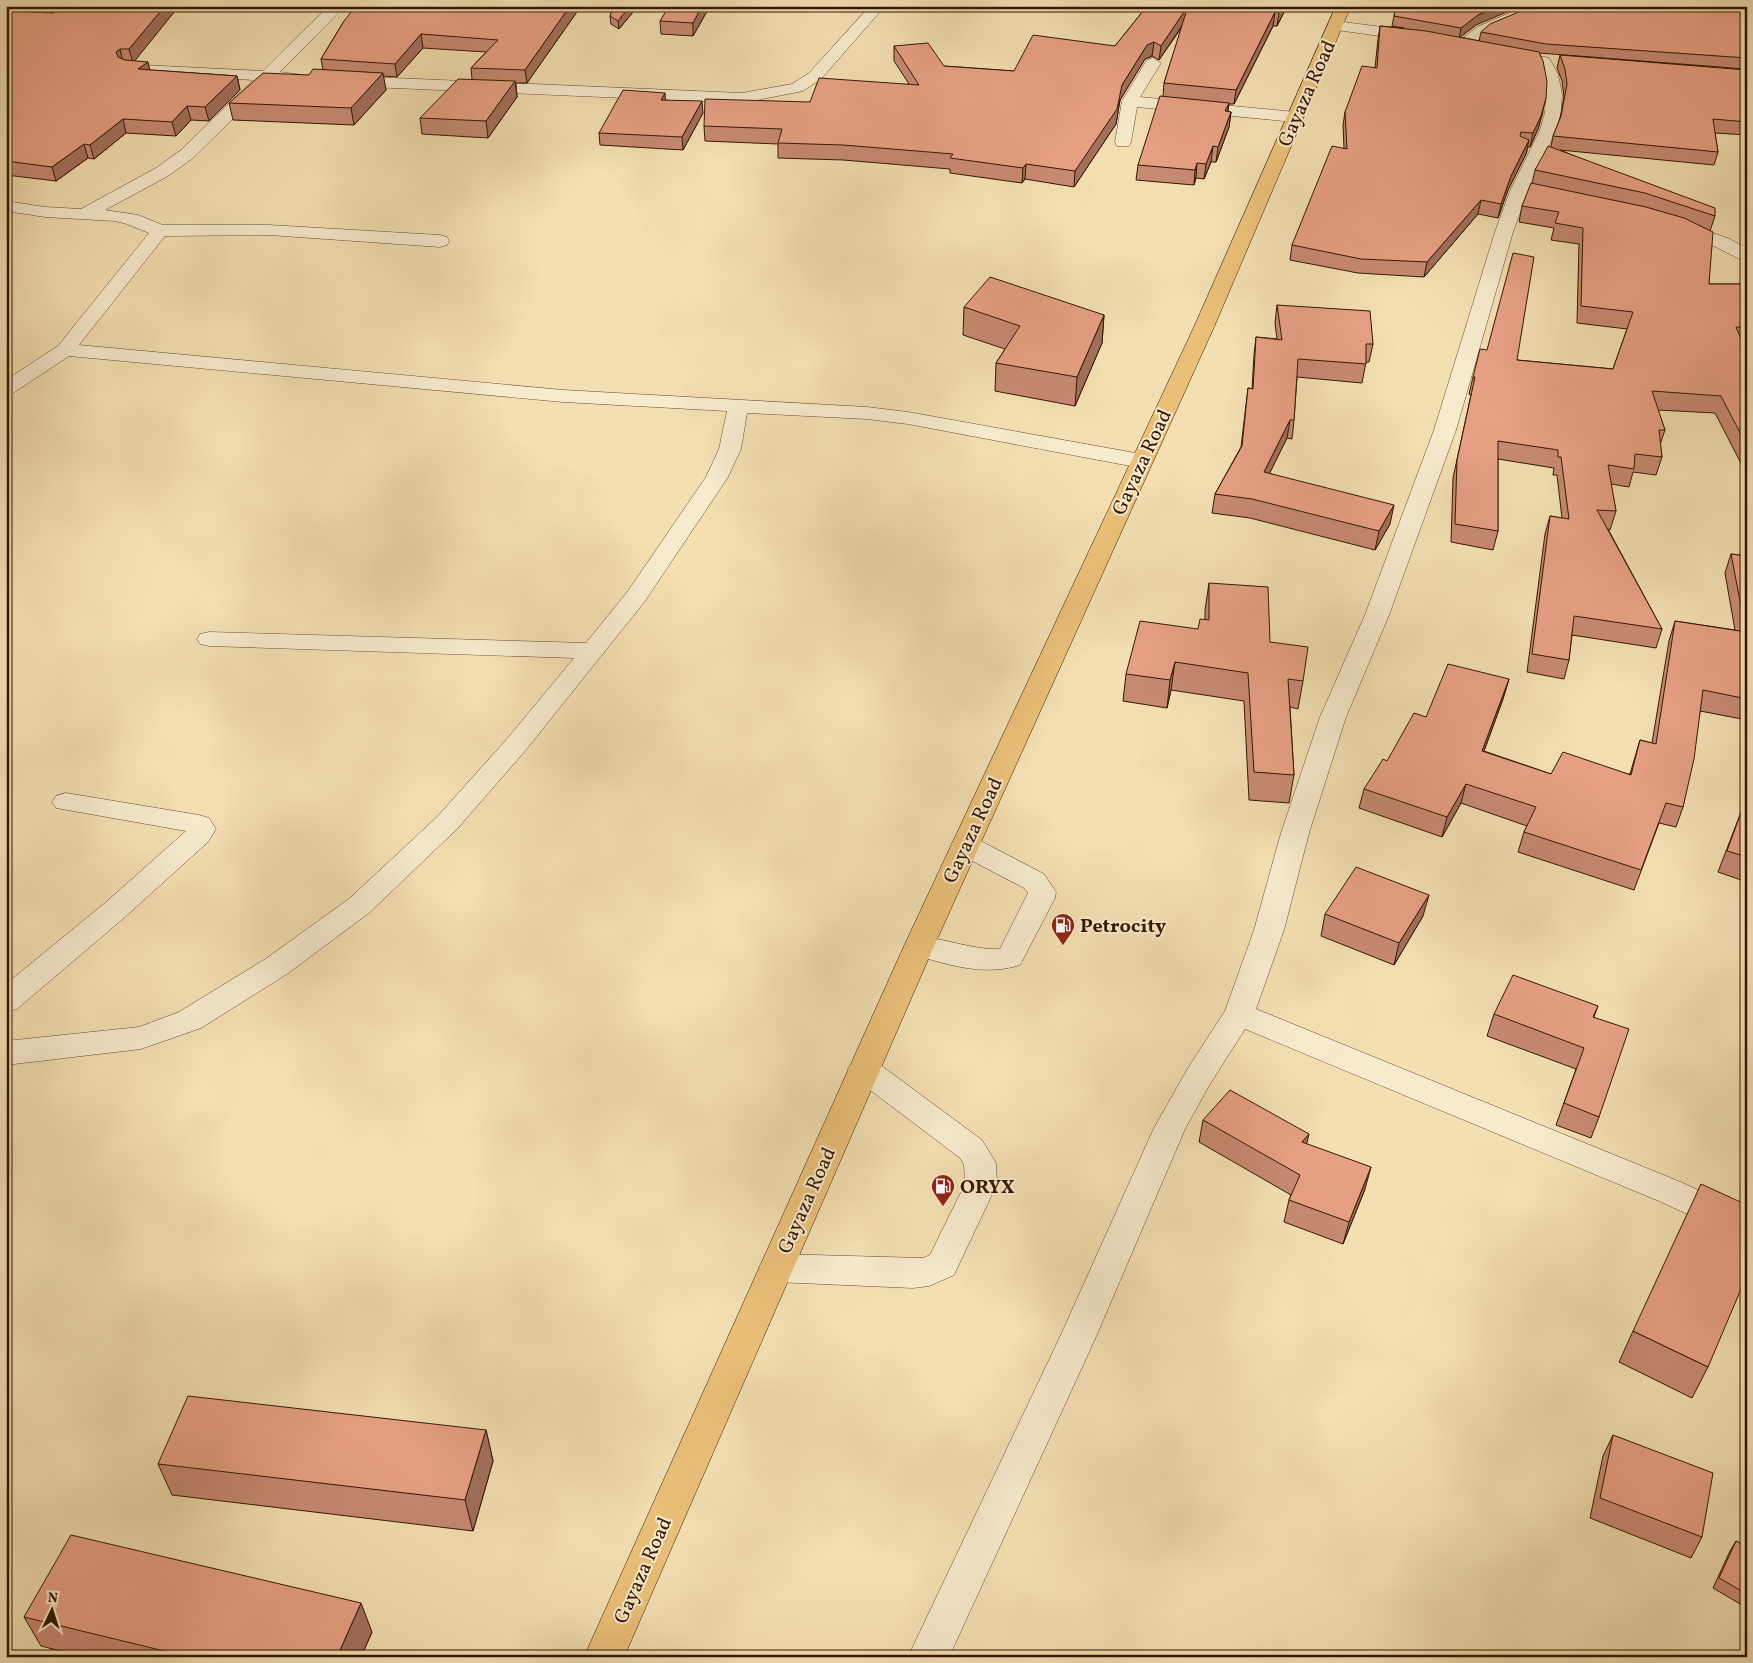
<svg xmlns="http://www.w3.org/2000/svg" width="1753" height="1663" font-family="Vollkorn,serif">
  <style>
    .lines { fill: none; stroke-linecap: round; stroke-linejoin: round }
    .minor-casing { stroke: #63492c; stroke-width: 1 }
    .major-casing { stroke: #331700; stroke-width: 1 }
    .minor { fill: #f7eacd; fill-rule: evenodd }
    .major { fill: #eac079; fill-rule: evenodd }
    .wall { fill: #c78a72; stroke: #331700 }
    .shaded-wall { fill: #a2705c; stroke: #331700 }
    .building { fill: #e7a084; stroke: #331700 }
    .labels { text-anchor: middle; stroke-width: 4; stroke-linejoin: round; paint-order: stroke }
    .street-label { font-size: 20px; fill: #331700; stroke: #f7eacd }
    .poi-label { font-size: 20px; font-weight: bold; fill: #331700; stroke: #f7eacd; text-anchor: start }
  </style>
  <rect width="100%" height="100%" fill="#f3dfb2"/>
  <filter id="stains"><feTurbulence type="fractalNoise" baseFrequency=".004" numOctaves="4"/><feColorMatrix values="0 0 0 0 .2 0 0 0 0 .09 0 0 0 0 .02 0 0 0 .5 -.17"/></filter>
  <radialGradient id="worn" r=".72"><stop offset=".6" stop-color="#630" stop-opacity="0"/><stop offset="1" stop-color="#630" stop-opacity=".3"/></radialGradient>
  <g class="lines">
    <g class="minor-casing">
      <path id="minor" d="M 329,6 L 345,6 L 280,72 L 303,75 L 305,78 L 303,81 L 271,81 L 193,158 L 168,176 L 105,210 L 138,215 L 163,225 L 269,225 L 440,235 L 447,237 L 449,241 L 447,245 L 440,247 L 269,235 L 165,236 L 79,345 L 563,390 L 867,407 L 908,412 L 1141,454 L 1149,456 L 1152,461 L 1149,466 L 1141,468 L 908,424 L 867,419 L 747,413 L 741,449 L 728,477 L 645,601 L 525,751 L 457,829 L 370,912 L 287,974 L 201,1028 L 141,1049 L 6,1065 L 6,1041 L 139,1027 L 179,1012 L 267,958 L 350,898 L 437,817 L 507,739 L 574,658 L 209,646 L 200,644 L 197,639 L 200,634 L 209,632 L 586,643 L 628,591 L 706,477 L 719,449 L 727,411 L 563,402 L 69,356 L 13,393 L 6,395 L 6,380 L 58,346 L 149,233 L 127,224 L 115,221 L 45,217 L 6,211 L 6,201 L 45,207 L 81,209 L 156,168 L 181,150 L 253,80 L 129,72 L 123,70 L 121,67 L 123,64 L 263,71 Z
        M 870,6 L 885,6 L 821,79 L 803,91 L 742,103 L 347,86 L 339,81 L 347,76 L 742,93 L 792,84 L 809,73 Z
        M 1526,6 L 1546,6 L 1544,9 L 1487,33 L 1467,48 L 1457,48 L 1454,45 L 1477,27 Z
        M 1335,21 L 1415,31 L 1423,36 L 1415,41 L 1330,29 L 1327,26 Z
        M 1507,49 L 1549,58 L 1558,74 L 1562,94 L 1561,112 L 1556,130 L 1528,191 L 1513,232 L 1456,430 L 1389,615 L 1346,717 L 1309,833 L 1284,930 L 1256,1009 L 1683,1183 L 1747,1213 L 1747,1242 L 1659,1201 L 1245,1029 L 1210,1084 L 1185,1129 L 1095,1339 L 949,1657 L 908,1657 L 1059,1339 L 1154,1128 L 1188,1068 L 1225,1011 L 1254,930 L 1281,833 L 1320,717 L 1365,615 L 1434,430 L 1495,232 L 1510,191 L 1540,130 L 1545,112 L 1546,94 L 1542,74 L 1537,65 L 1502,57 L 1499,54 Z
        M 1153,58 L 1161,63 L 1140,97 L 1295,112 L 1301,113 L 1303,117 L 1301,121 L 1295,122 L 1137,107 L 1131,142 L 1129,146 L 1117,146 L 1115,142 L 1122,101 L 1147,60 Z
        M 1679,221 L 1730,239 L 1747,249 L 1747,263 L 1716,247 L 1673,230 L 1670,226 L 1673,222 Z
        M 66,793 L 199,815 L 209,818 L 216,829 L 208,842 L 125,917 L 17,1009 L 6,1012 L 6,984 L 105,903 L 186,831 L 56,808 L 52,802 L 56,796 Z
        M 965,836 L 975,838 L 1044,874 L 1056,892 L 1055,898 L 1020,965 C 983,977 945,964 909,953 L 904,946 L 909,939 C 930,932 971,951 1000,949 L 1028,893 L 1024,888 L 955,852 L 951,845 L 955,838 Z
        M 864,1057 L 875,1061 L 982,1140 L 996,1163 L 997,1184 L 954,1275 L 929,1286 L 913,1288 L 776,1282 L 764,1278 L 759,1268 L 764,1258 L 776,1254 L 923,1258 L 930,1255 L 965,1184 L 964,1165 L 960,1158 L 853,1077 L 848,1069 L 853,1061 Z"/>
    </g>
    <g class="major-casing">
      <path id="major" d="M 1336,6 L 1351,6 L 1214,327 L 934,946 L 624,1657 L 584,1657 L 904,946 L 1194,327 Z"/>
    </g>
    <use href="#minor" class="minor"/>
    <use href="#major" class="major"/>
  </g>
  <path class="wall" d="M 61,6 L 179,6 L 134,61 L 150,70 L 237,76 L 240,90 L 209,121 L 191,120 L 176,136 L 126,133 L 94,159 L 88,158 L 56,181 L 6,175 L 6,11 L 54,13 Z
    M 581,6 L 527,83 L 516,83 L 517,97 L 488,138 L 422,134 L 420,118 L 472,79 L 471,68 L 486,52 L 423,48 L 397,77 L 383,76 L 386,90 L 354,125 L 233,120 L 229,103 L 323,70 L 321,59 L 344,21 Z
    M 614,6 L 638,6 L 619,29 L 611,24 L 610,16 Z
    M 710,6 L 693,36 L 661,34 L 660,21 Z
    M 1147,6 L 1287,6 L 1277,26 L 1273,26 L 1234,104 L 1229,104 L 1228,112 L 1231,112 L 1229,127 L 1216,162 L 1211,162 L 1204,179 L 1196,178 L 1194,185 L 1136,180 L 1138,165 L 1163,97 L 1164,83 L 1182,27 L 1159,60 L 1152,56 L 1145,59 L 1120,100 L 1116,124 L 1074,187 L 1025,179 L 1022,183 L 950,173 L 950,169 L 843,160 L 778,158 L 778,144 L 705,141 L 704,126 L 810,102 L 909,84 L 894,61 L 894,46 L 944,66 L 1014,71 L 1115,46 Z
    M 1396,6 L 1476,25 L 1460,37 L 1479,41 L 1481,32 L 1747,6 L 1747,63 L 1745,69 L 1539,53 L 1543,112 L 1538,129 L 1530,147 L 1528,147 L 1526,154 L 1508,190 L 1498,218 L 1478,214 L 1424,277 L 1358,273 L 1290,260 L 1292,245 L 1344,148 L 1343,125 L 1345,112 L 1375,68 L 1378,39 L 1380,26 L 1404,28 L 1392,26 Z
    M 1560,55 L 1747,70 L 1747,135 L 1715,133 L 1718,152 L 1714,165 L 1560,150 L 1715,216 L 1710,231 L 1709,284 L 1747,284 L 1747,346 L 1743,346 L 1747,353 L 1747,471 L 1745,471 L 1715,413 L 1658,410 L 1665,430 L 1660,445 L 1662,457 L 1656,475 L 1633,472 L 1629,487 L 1611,484 L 1616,511 L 1610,530 L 1608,529 L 1662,629 L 1656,648 L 1572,635 L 1569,660 L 1564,679 L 1527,672 L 1545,534 L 1550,516 L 1562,518 L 1557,475 L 1553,475 L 1554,468 L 1498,459 L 1498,531 L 1493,550 L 1451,542 L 1453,478 L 1471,395 L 1469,394 L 1473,377 L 1517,360 L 1613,369 L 1627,329 L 1577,323 L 1579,244 L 1551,240 L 1554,228 L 1519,222 L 1522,206 L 1532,183 L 1535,170 L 1551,147 L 1553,136 L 1560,119 L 1564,97 L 1562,81 L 1557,68 Z
    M 666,100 L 703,113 L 683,150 L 600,145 L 599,133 Z
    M 1277,305 L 1373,344 L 1369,362 L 1366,362 L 1362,383 L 1297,377 L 1294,420 L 1292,439 L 1287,438 L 1269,473 L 1390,524 L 1375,550 L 1250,518 L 1212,513 L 1215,494 L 1241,447 L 1248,388 L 1252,389 L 1254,355 L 1256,337 L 1277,339 L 1275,323 Z
    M 964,307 L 1104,315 L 1102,343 L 1075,406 L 995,391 L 996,363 L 1005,349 L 963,335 Z
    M 1731,554 L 1747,556 L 1747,720 L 1700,711 L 1683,807 L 1676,827 L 1659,823 L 1634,890 L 1518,852 L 1524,832 L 1527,826 L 1461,803 L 1442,837 L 1359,808 L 1364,789 L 1426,717 L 1509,679 L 1503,699 L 1484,751 L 1551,774 L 1630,774 L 1640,740 L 1652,743 L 1669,641 L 1675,621 L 1735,630 L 1725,573 Z
    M 1209,583 L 1270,642 L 1303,681 L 1298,709 L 1290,707 L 1294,775 L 1289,803 L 1249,800 L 1244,701 L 1171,690 L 1167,708 L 1123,701 L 1126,674 L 1198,629 L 1205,619 L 1205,610 Z
    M 1746,799 L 1747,799 L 1747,882 L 1718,872 Z
    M 1325,914 L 1423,916 L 1394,965 L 1321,936 Z
    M 1598,1006 L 1594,1017 L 1599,1117 L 1591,1138 L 1556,1125 L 1576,1069 L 1487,1036 L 1494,1014 Z
    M 1203,1120 L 1365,1189 L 1343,1244 L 1284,1222 L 1289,1200 L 1291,1195 L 1199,1142 Z
    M 1633,1331 L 1708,1367 L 1692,1398 L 1619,1362 Z
    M 486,1430 L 493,1461 L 473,1531 L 172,1495 L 158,1464 Z
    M 1613,1435 L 1702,1537 L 1691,1558 L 1590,1518 L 1603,1456 Z
    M 1736,1541 L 1747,1547 L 1747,1608 L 1713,1588 L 1730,1551 Z
    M 24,1617 L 372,1632 L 361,1657 L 84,1657 L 41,1646 Z"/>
  <path class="shaded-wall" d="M 165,6 L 179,6 L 133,63 L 129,49 Z
    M 570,6 L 581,6 L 527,83 L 525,70 Z
    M 630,6 L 638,6 L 619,29 L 618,21 Z
    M 702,6 L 710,6 L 693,36 L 693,23 Z
    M 1188,6 L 1189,6 L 1187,18 L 1159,60 L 1161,46 Z
    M 1282,6 L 1287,6 L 1277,26 L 1279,12 Z
    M 1499,6 L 1521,6 L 1476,25 L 1459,38 L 1461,28 L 1478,15 Z
    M 1275,12 L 1273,26 L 1234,104 L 1236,90 Z
    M 421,34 L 423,48 L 397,77 L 395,64 Z
    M 1154,42 L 1152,56 L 1145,59 L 1120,100 L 1116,124 L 1074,187 L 1075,171 L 1122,85 L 1147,45 Z
    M 120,49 L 123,62 L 119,66 L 116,52 Z
    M 148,62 L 151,75 L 138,69 Z
    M 383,73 L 386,90 L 354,125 L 351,108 Z
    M 237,76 L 240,90 L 209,121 L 205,107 Z
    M 515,81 L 517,97 L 488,138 L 486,121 Z
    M 665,93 L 666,105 L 661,100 Z
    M 1546,98 L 1538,129 L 1530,147 L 1533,133 Z
    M 702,101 L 703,113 L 683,150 L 682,137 Z
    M 1229,103 L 1227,117 L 1225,111 Z
    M 187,106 L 191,120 L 176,136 L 172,122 Z
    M 1231,112 L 1229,127 L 1216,162 L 1218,147 Z
    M 123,119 L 126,133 L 94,159 L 90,145 Z
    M 1529,140 L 1526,154 L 1508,190 L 1498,218 L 1501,204 L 1511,176 Z
    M 84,144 L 88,158 L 56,181 L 52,167 Z
    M 1213,146 L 1211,162 L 1204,179 L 1206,164 Z
    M 1197,163 L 1196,178 L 1194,185 L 1195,170 Z
    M 1026,164 L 1025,179 L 1022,183 L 1023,168 Z
    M 1481,200 L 1478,214 L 1424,277 L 1427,262 Z
    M 1104,315 L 1102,343 L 1075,406 L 1077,377 Z
    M 1290,420 L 1287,438 L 1261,491 L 1264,472 Z
    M 1394,505 L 1390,524 L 1375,550 L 1379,531 Z
    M 1175,662 L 1171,690 L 1167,708 L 1170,680 Z
    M 1509,679 L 1503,699 L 1477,770 L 1482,751 Z
    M 1466,784 L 1461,803 L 1442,837 L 1447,817 Z
    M 1429,895 L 1423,916 L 1394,965 L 1399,943 Z
    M 1309,1134 L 1304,1156 L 1302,1142 Z
    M 1371,1167 L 1365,1189 L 1343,1244 L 1349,1222 Z
    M 486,1430 L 493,1461 L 473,1531 L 465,1500 Z
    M 361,1603 L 372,1632 L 361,1657 L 337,1657 Z"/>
  <path class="building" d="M 61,6 L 165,6 L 129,49 L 120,49 L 116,52 L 118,57 L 125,60 L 148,62 L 138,69 L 237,76 L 205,107 L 187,106 L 172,122 L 123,119 L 90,145 L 84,144 L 52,167 L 6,161 L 6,11 L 54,13 Z
    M 356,6 L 570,6 L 525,70 L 471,68 L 498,40 L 421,34 L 395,64 L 321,59 L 344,21 Z
    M 614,6 L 630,6 L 618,21 L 610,16 Z
    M 669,6 L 702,6 L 693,23 L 660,21 Z
    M 1147,6 L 1188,6 L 1161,46 L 1154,42 L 1147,45 L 1122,85 L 1117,109 L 1075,171 L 1026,164 L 1023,168 L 950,158 L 953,154 L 843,145 L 778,143 L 782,129 L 704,126 L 705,99 L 810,102 L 819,78 L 919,85 L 894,46 L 928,43 L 944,66 L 1014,71 L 1033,35 L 1115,46 Z
    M 1188,6 L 1282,6 L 1279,12 L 1275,12 L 1236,90 L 1164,83 Z
    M 1396,6 L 1499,6 L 1478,15 L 1461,28 L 1394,16 Z
    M 1533,6 L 1747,6 L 1747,58 L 1546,44 L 1481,32 L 1490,24 Z
    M 1380,26 L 1426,31 L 1539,52 L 1543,61 L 1547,81 L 1546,98 L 1541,116 L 1533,133 L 1521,132 L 1520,136 L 1529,140 L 1511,176 L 1501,204 L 1481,200 L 1427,262 L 1361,259 L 1292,245 L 1332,146 L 1347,149 L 1345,112 L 1362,66 L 1377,68 Z
    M 1560,55 L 1747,70 L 1747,122 L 1713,119 L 1718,152 L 1553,136 L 1561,116 L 1567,84 L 1565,69 Z
    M 313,69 L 383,73 L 351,108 L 229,103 L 263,73 L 309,75 Z
    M 458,79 L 515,81 L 486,121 L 420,118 Z
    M 623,90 L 665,93 L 661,100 L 702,101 L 682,137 L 599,133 Z
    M 1160,96 L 1229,103 L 1225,111 L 1231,112 L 1218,147 L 1213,146 L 1206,164 L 1197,163 L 1195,170 L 1138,165 Z
    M 1548,146 L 1715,208 L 1715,216 L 1645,193 L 1535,170 Z
    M 1531,183 L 1646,207 L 1684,218 L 1713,232 L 1709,284 L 1747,284 L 1747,328 L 1736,327 L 1747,353 L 1747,446 L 1721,396 L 1652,391 L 1665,430 L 1659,430 L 1662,457 L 1635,454 L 1634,469 L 1608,465 L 1616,511 L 1597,510 L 1662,629 L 1574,616 L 1569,660 L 1532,654 L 1550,516 L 1569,519 L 1561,457 L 1558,457 L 1558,450 L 1498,441 L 1498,531 L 1455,524 L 1457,460 L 1475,377 L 1473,377 L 1480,349 L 1487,350 L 1513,253 L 1534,257 L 1517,360 L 1613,369 L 1633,312 L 1581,306 L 1583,228 L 1555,223 L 1559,212 L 1522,206 Z
    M 990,277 L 1104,315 L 1077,377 L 996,363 L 1020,326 L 964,307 Z
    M 1277,305 L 1370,311 L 1373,344 L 1366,344 L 1366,364 L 1298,359 L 1294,420 L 1290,420 L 1264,472 L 1394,505 L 1379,531 L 1252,499 L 1215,494 L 1242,446 L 1248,388 L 1253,389 L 1256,337 L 1282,340 Z
    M 1731,554 L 1747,556 L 1747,699 L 1703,690 L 1694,759 L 1683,807 L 1666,803 L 1641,870 L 1524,832 L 1536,807 L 1466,784 L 1447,817 L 1364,789 L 1383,759 L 1387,761 L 1414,713 L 1426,717 L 1448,664 L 1509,679 L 1482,751 L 1551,774 L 1563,752 L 1631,775 L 1640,740 L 1656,744 L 1675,621 L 1746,632 Z
    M 1209,583 L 1268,587 L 1270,642 L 1308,647 L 1303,681 L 1288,679 L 1294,775 L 1254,772 L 1248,673 L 1175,662 L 1170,680 L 1126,674 L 1140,621 L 1198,629 L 1200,619 L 1209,620 Z
    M 1746,799 L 1747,799 L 1747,857 L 1727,851 Z
    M 1356,867 L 1429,895 L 1399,943 L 1325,914 Z
    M 1513,975 L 1598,1006 L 1593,1017 L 1629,1029 L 1599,1117 L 1564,1103 L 1584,1048 L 1494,1014 Z
    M 1230,1090 L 1309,1134 L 1302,1142 L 1371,1167 L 1349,1222 L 1289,1200 L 1300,1175 L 1203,1120 Z
    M 1701,1184 L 1747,1205 L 1747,1275 L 1708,1367 L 1633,1331 Z
    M 188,1396 L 486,1430 L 465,1500 L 158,1464 Z
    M 1613,1435 L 1713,1473 L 1702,1537 L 1600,1498 Z
    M 71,1535 L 361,1603 L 337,1657 L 189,1657 L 24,1617 Z
    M 1736,1541 L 1747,1547 L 1747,1594 L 1719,1578 Z"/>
  <defs>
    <g id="fuel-pin" transform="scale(1.25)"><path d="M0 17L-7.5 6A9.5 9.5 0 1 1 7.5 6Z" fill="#8f2418" stroke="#f7eacd"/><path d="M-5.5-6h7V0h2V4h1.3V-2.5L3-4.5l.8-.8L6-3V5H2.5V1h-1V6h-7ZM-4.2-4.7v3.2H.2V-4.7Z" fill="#fff"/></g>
  </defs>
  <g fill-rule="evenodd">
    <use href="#fuel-pin" x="1063" y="925"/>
    <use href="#fuel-pin" x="943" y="1186"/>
  </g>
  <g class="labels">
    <g class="street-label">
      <text transform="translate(1306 93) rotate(-66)" y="7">Gayaza Road</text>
      <text transform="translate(1141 462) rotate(-65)" y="7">Gayaza Road</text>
      <text transform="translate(972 830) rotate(-65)" y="7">Gayaza Road</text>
      <text transform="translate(806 1200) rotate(-66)" y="7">Gayaza Road</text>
      <text transform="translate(642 1570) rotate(-66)" y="7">Gayaza Road</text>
    </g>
    <g class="poi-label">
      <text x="1080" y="932">Petrocity</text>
      <text x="960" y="1193">ORYX</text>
    </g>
  </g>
  <rect width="1753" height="1663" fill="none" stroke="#f3dfb2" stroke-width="25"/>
  <rect x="8" y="8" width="1738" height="1648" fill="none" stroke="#331700" stroke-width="2.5"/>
  <rect x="12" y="12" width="1728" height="1638" fill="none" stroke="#331700"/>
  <g transform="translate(52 1610) rotate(4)" stroke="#f7eacd" stroke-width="4" paint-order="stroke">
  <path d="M0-4L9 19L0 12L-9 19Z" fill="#331700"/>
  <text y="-8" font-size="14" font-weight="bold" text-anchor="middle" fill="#331700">N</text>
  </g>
  <rect width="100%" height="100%" filter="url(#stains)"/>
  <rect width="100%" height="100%" fill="url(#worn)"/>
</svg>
